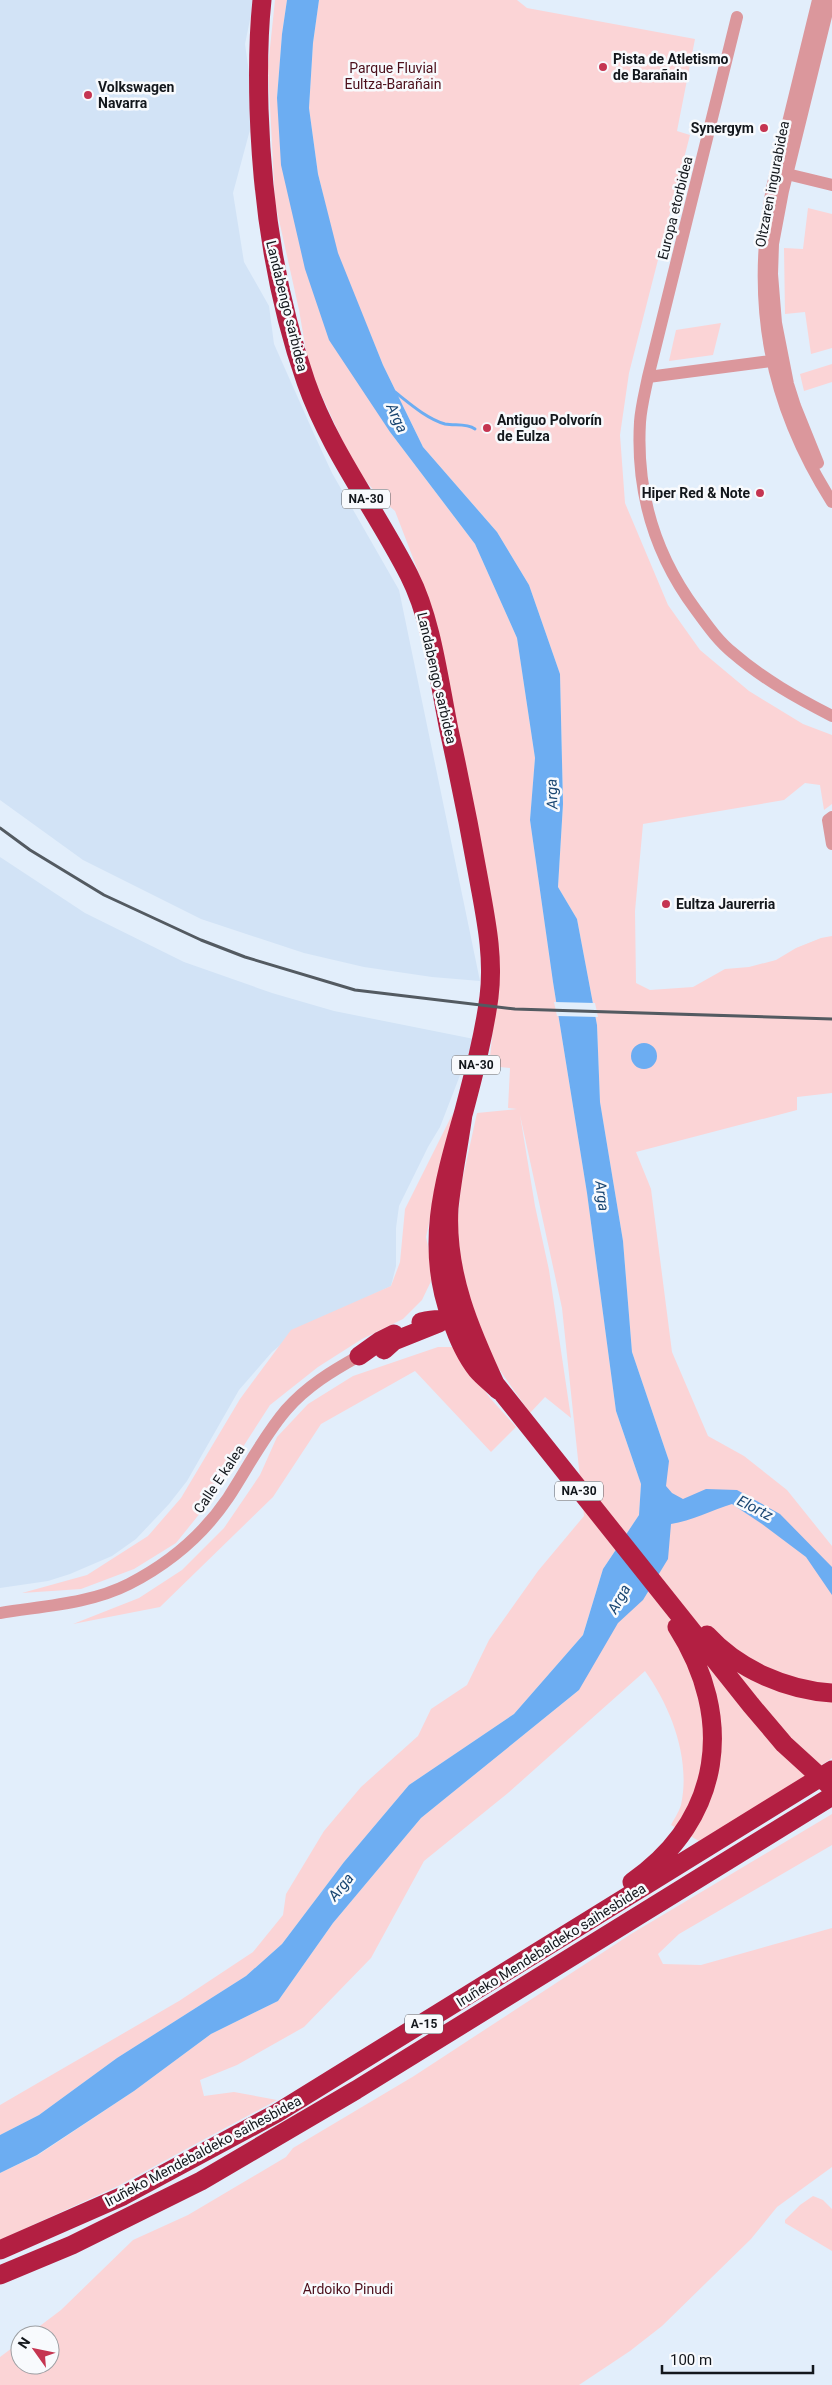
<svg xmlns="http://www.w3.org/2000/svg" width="832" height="2385" font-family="Roboto,sans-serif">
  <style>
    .built { fill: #d2e3f6 }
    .green { fill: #fbd4d6 }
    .water { fill: #6cadf2 }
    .pier { fill: #e2eefb }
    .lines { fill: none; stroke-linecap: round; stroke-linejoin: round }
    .stream { stroke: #6cadf2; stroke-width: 3 }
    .minor { stroke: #db979c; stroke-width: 12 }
    .highway { stroke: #b31f42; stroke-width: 19 }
    .rail { stroke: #535a61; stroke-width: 3 }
    .poi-dot { fill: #c53551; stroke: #f8fafd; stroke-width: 2 }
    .labels { text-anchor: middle; stroke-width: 5; stroke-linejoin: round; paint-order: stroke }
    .shield { fill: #f8fafd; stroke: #585b60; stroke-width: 1 }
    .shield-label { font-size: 12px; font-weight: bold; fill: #13171c }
    .poi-label { font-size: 14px; font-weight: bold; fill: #13171c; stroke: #f8fafd; text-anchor: start }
    .park-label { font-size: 14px; fill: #4c0f1b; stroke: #f8fafd }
    .street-label { font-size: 14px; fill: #13171c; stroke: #f8fafd }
    .water-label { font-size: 15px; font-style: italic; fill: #194672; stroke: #f8fafd }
  </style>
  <rect width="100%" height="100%" fill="#e2eefb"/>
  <path class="built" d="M 0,0 L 254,0 L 245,44 L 251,87 L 251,126 L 233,193 L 244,262 L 269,306 L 274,344 L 314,434 L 332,473 L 399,590 L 480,981 L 432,977 L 364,967 L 304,953 L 201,919 L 83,860 L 0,800 Z
    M 0,857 L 85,913 L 184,962 L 272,993 L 334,1011 L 474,1039 L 440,1127 L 428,1147 L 399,1206 L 396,1228 L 396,1266 L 391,1286 L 301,1328 L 272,1352 L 239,1390 L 187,1481 L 169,1504 L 136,1539 L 112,1556 L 70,1574 L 48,1581 L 0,1588 Z"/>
  <path class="green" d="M 275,0 L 287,0 L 282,34 L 277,98 L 390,432 L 475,544 L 517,638 L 535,758 L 530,820 L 553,982 L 587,1193 L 616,1411 L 641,1484 L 639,1515 L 603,1569 L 583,1635 L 514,1714 L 409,1785 L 344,1862 L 282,1944 L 246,1976 L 117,2058 L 39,2115 L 0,2135 L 0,2105 L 179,2001 L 253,1952 L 283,1915 L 286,1894 L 324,1831 L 361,1787 L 418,1736 L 431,1709 L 467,1685 L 489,1640 L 538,1571 L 584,1516 L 562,1308 L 520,1115 L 535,1206 L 549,1270 L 571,1418 L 545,1397 L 530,1413 L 492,1359 L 458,1287 L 456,1237 L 461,1186 L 477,1113 L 517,1109 L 508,1108 L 510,1068 L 489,1066 L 494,1020 L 423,584 L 395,511 L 381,499 L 355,468 L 309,368 L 299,310 L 275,202 L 268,67 Z
    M 319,0 L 517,0 L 527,8 L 695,39 L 677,131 L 690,135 L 629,373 L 620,435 L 625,503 L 668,605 L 700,650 L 749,691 L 803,724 L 832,735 L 832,804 L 824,810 L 820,785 L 805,783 L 784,800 L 643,824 L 635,911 L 636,983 L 650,990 L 693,987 L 725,969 L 749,967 L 776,960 L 796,948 L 821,938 L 832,936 L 832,1093 L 797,1097 L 797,1110 L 636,1152 L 651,1189 L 672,1352 L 708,1436 L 744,1456 L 787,1490 L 832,1546 L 832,1758 L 775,1797 L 699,1841 L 671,1825 C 674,1819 679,1812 681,1805 C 691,1759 671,1707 645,1671 L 508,1793 L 424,1861 L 371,1958 L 304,2027 L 237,2065 L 200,2080 L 204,2096 L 234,2092 L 277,2100 L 118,2186 L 0,2240 L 0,2173 L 38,2155 L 134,2091 L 211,2034 L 278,2001 L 333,1923 L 421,1818 L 579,1690 L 669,1461 L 632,1352 L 623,1241 L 600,1102 L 597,1025 L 577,919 L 558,887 L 563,804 L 560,674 L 529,585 L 497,532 L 423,447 L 383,365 L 337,253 L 318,174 L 309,108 L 313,43 Z
    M 808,208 L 832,214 L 832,348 L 811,354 L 805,312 L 785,314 L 784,248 L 803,249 Z
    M 721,323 L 713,355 L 669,361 L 676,330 Z
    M 832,364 L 832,382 L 804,391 L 800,374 Z
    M 453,1113 L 426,1237 L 434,1275 L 422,1300 L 403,1319 L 362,1339 L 318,1367 L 270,1405 L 201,1512 L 176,1543 L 134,1569 L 81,1589 L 22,1593 L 87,1575 L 148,1536 L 181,1498 L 240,1399 L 291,1330 L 391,1286 L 400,1262 L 405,1209 Z
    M 438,1347 L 453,1347 L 490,1398 L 516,1427 L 491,1452 L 415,1371 L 321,1424 L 273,1497 L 160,1607 L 73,1624 L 139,1598 L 182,1570 L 224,1528 L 260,1475 L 277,1437 L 308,1404 L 353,1376 Z
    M 832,1814 L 832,1845 L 679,1934 L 658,1954 L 663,1964 L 701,1965 L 832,1928 L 832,2167 L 777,2207 L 751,2239 L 662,2326 L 630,2351 L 579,2385 L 0,2385 L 0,2357 L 20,2342 L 20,2365 L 50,2365 L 50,2335 L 28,2335 L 61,2310 L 133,2240 L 188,2215 L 286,2157 L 293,2148 L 414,2076 L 631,1934 Z
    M 813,2196 L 823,2200 L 832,2209 L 832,2251 L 785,2223 L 785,2220 L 800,2205 Z"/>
  <path class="water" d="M 287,0 L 319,0 L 313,43 L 309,108 L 318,174 L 338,253 L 383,365 L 423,447 L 497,532 L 529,585 L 560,674 L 563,804 L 558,887 L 577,919 L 597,1025 L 600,1102 L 623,1241 L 632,1352 L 669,1461 L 666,1486 L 672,1493 L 683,1499 L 706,1489 L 737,1490 L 780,1514 L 832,1567 L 832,1595 L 806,1557 L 762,1524 L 732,1504 C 712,1510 691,1521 671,1524 L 668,1559 L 643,1600 L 618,1623 L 579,1690 L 421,1818 L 333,1923 L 278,2001 L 211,2034 L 134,2091 L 37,2155 L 0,2173 L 0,2135 L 39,2115 L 117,2058 L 246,1976 L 282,1944 L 344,1862 L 409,1785 L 514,1714 L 583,1635 L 603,1569 L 639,1515 L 641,1484 L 616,1411 L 587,1193 L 553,982 L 530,820 L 535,758 L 517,638 L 475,544 L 390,432 L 329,340 L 305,269 L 281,165 L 277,98 L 282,34 Z
    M631 1056a13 13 0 1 1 26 0a13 13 0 1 1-26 0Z"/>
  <path class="pier" d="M 554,1002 L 595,1003 L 598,1017 L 557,1016 Z"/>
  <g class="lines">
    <path class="stream" d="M 395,392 C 409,403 427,419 445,424 C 455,426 466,423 475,429"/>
    <path class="minor" d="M 818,0 L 772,188 C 751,303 769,403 832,502
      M 787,174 L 832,185
      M 771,361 L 648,377 C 645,392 641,407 640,422 C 636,491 655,555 696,610 C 707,625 718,641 733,653 C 763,679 797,698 832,716
      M 648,377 L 737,17
      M 818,463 L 795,406 L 788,384 L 776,323 L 772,274 L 773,244 L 783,191 L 830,0
      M 832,817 L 828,820 L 832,844
      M 0,1613 C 42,1606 90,1604 129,1584 C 168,1564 203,1535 228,1498 C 247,1469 263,1437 286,1410 C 307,1386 332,1371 359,1356"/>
    <path class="highway" d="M 262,0 C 258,37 258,72 259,109 C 262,203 275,293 306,382 C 330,451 376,510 409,575 C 432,620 439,681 449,730 C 460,780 470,830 479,881 C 486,920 494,957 489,997 C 484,1035 474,1073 464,1111 C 444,1181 424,1246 451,1318 C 457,1336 465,1355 477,1370 C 483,1377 491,1383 498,1390 C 471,1332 445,1274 449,1208 C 452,1177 459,1145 463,1114
      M 421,1322 C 434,1319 449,1317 460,1327
      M 384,1350 L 394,1341 L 439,1323
      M 359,1356 L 380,1341 L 394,1334
      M 492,1380 L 751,1705 L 784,1744 L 829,1785
      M 707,1635 C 738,1669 786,1690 832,1693
      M 632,1882 C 723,1818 735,1718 677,1627
      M 0,2250 L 123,2196 L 277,2113 L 832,1770
      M 0,2275 L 72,2245 L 201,2181 L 356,2090 L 832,1796"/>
    <path class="rail" d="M 0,828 L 30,850 L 104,895 L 201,940 L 245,957 L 355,990 L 515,1009 L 832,1019"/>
  </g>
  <g class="poi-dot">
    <circle cx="603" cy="67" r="5"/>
    <circle cx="88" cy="95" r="5"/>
    <circle cx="764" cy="128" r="5"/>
    <circle cx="487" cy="428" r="5"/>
    <circle cx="760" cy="493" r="5"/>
    <circle cx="666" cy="904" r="5"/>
  </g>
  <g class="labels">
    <g class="shield">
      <rect x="342" y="489.5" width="48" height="19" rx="4"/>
      <rect x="452" y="1055.5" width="48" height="19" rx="4"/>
      <rect x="555" y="1481.5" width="48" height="19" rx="4"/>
      <rect x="405" y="2014.5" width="38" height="19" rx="4"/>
    </g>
    <g class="shield-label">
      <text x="366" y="503">NA-30</text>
      <text x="476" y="1069">NA-30</text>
      <text x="579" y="1495">NA-30</text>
      <text x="424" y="2028">A-15</text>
    </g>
    <g class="poi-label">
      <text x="613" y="64">Pista de Atletismo<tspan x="613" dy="16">de Barañain</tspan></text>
      <text x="98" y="92">Volkswagen<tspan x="98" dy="16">Navarra</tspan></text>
      <text x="754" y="133" text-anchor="end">Synergym</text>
      <text x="497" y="425">Antiguo Polvorín<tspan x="497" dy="16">de Eulza</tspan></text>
      <text x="750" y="498" text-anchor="end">Hiper Red &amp; Note</text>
      <text x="676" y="909">Eultza Jaurerria</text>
    </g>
    <g class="park-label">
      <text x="393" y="73">Parque Fluvial<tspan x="393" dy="16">Eultza-Barañain</tspan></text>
      <text x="348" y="2294">Ardoiko Pinudi</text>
    </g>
    <g class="street-label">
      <text transform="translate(772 184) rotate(-79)" y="5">Oltzaren ingurabidea</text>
      <text transform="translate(675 208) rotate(-76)" y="5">Europa etorbidea</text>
      <text transform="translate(287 306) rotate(76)" y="5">Landabengo sarbidea</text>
      <text transform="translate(437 678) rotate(77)" y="5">Landabengo sarbidea</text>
      <text transform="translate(219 1479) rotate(-56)" y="5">Calle E kalea</text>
      <text transform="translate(551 1945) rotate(-32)" y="5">Iruñeko Mendebaldeko saihesbidea</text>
      <text transform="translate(203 2151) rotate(-28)" y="5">Iruñeko Mendebaldeko saihesbidea</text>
    </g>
    <g class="water-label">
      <text transform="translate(397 418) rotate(65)" y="5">Arga</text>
      <text transform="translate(552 794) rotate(-92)" y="5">Arga</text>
      <text transform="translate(602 1196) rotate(83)" y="5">Arga</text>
      <text transform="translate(755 1508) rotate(27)" y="5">Elortz</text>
      <text transform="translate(619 1599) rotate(-61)" y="5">Arga</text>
      <text transform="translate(341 1887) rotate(-51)" y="5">Arga</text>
    </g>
  </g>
  <g transform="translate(35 2350) rotate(303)"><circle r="24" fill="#f8fafd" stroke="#9c9fa3"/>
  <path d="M0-4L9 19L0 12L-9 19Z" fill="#c53551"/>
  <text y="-8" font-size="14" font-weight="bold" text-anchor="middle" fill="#13171c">N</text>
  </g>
  <path d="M662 2365v8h151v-8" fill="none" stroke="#13171c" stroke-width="2.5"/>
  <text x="670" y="2365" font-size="15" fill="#13171c" stroke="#f8fafd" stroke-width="4" paint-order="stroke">100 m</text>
</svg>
